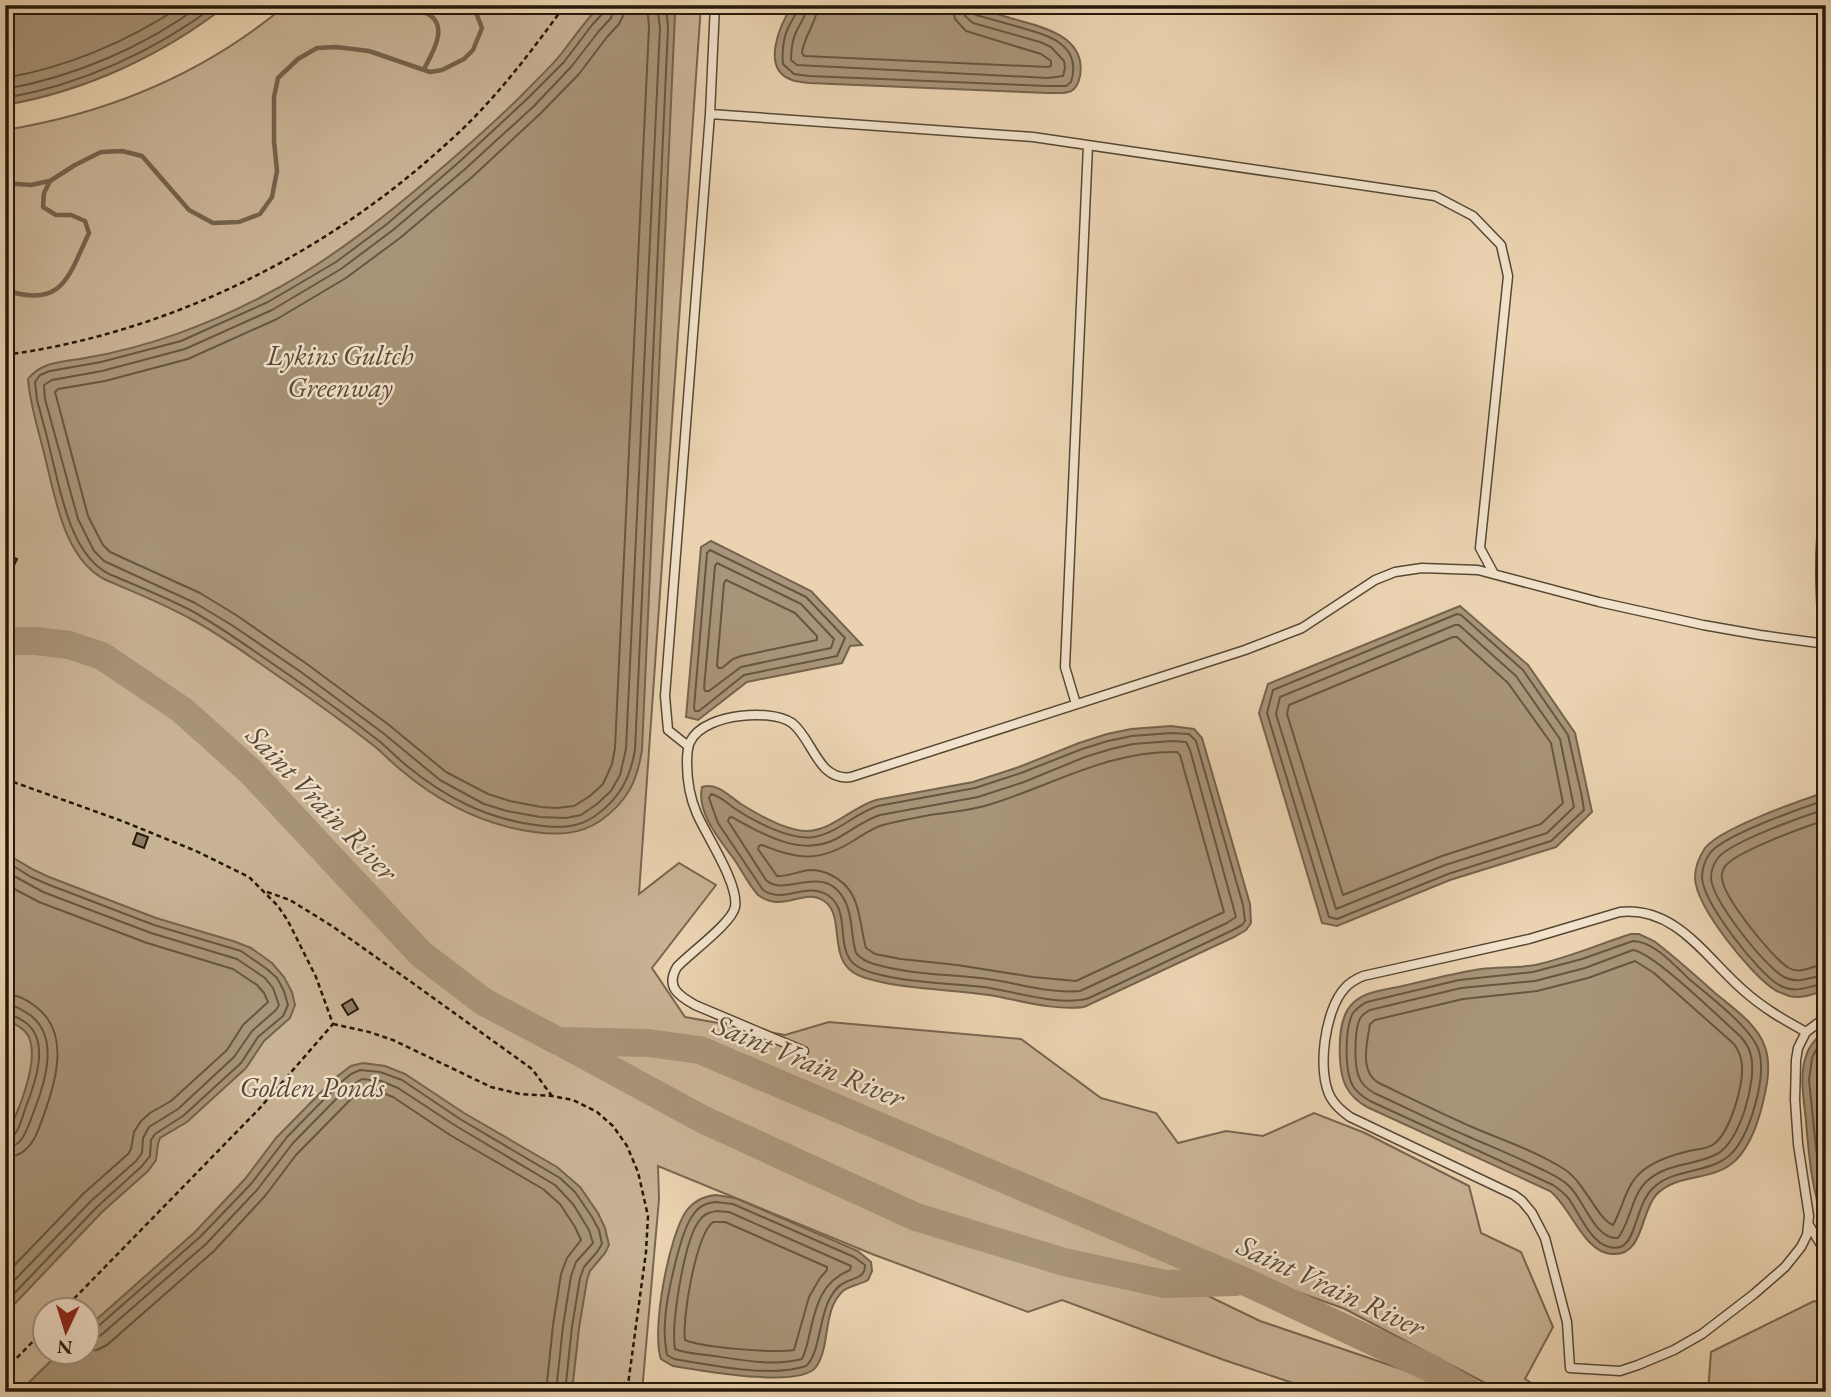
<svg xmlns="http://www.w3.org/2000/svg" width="1831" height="1397" font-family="'EB Garamond',serif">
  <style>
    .green { fill: #c9b395; stroke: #776650; stroke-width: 2; fill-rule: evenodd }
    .water { fill: #a89478; stroke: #74634c; stroke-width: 2 }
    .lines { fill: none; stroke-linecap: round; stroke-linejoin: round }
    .shore { stroke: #665641; stroke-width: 2 }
    .stream { stroke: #74634c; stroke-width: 4.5 }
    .river { stroke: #a89478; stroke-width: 28 }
    .building { fill: #8c7a61; stroke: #25190a; stroke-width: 2 }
    .lane-casing { stroke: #564834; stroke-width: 11 }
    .path { stroke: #25190a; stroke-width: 2.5; stroke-dasharray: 5 3.5; stroke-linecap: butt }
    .lane { stroke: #f2e2cc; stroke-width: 8 }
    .labels { text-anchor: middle; stroke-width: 5; stroke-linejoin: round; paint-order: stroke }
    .park-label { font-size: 28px; font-style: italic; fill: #564734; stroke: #f2e2cc }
    .water-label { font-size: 30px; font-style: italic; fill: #594a36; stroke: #f2e2cc }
  </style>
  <rect width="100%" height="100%" fill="#ebd3b1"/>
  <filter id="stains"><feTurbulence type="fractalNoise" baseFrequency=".00286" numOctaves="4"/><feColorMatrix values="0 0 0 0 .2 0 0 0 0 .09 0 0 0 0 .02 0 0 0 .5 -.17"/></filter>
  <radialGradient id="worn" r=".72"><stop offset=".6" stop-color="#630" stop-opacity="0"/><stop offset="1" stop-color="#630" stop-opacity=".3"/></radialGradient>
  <path class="green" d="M 286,5 L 701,5 L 639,894 L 679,863 L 716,885 L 652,968 L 685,1017 L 785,1035 L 829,1022 L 1021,1039 L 1101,1098 L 1156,1113 L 1178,1143 L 1226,1131 L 1263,1136 L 1314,1113 L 1365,1133 L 1469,1186 L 1481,1233 L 1521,1252 L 1553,1327 L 1525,1379 L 1546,1392 L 1502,1392 L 1345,1309 L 1256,1277 L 705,1045 L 651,1035 L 647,1036 L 648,1046 L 699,1053 L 1215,1275 L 1166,1278 L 1065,1256 L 918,1212 L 707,1115 L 651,1086 L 652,1096 L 911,1221 L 1059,1268 L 1165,1290 L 1196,1290 L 1260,1321 L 1422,1376 L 1441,1392 L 1322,1392 L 1299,1385 L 1224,1360 L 1062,1300 L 1028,1312 L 872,1254 L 658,1166 L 659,1199 L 642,1392 L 5,1392 L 5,130 C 109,113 205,73 286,5 ZM 46,1310 L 88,1310 L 88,1352 L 46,1352 Z
    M 1814,1301 L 1826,1304 L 1826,1392 L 1708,1392 L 1711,1352 Z"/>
  <path class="water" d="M 5,5 L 227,5 C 163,55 86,91 5,105 Z
    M 601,5 L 672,5 L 675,14 L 642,750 C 637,782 627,802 600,821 C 579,835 558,835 534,832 C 483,825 440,803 401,770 C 391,762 383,753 373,745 C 342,721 310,698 278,676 C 249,656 220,634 189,618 C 162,603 134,592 106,580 C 63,559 55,495 44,453 C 38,428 30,405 28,379 C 42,361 63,362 85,358 C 146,348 211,324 265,295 C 325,264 378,222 430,178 C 462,151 494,123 524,93 C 536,80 550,68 561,54 C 574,38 585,20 601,5 Z
    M 793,5 C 834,5 875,5 916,5 C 933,5 953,3 969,6 C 983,9 997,14 1010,18 C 1039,26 1087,35 1080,76 C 1076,96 1065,93 1048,93 L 809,83 C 803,82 797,82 792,80 C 760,69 780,24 793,5 Z
    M 711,541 L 811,591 L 862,645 L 850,646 L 842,663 L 747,682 L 698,720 L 686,717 L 701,547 Z
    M 1460,606 L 1528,665 L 1575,733 L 1592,812 L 1556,847 L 1450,880 L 1337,926 L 1322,923 L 1259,713 L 1268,684 Z
    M 1171,726 L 1194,729 L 1202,738 L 1250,904 L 1251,923 L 1246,930 L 1234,937 L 1084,1007 C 1053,1011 1019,1000 989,995 C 950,989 911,990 873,980 C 864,978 855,975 849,969 C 830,951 844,914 824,901 C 803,887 784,914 758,895 C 749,885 743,873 736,862 C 722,842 696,814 702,787 C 717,782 729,796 741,804 C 757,814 787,831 806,831 C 832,831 852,807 876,800 L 973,782 L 1019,767 L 1079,743 L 1107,734 L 1131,729 Z
    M 1826,792 L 1826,990 C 1814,994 1802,999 1789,996 C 1785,995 1779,992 1775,990 C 1751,975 1696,907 1695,878 C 1695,868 1699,857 1705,848 C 1721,828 1799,801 1826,792 Z
    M 5,853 L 34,870 L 49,877 L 156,918 L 233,941 L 251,948 L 272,963 L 284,977 L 292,992 L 295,1005 L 290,1018 L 264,1041 L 246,1068 L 187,1122 L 160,1138 L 158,1144 L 156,1160 L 148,1171 L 102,1212 L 5,1314 L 5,1136 C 18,1115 38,1064 30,1040 C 27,1029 15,1024 5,1019 Z
    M 1631,934 L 1639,934 L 1654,941 C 1675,957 1695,975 1715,993 C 1733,1008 1757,1024 1765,1047 C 1772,1067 1766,1091 1761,1110 C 1756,1129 1746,1154 1730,1165 C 1708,1181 1675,1174 1656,1195 C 1640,1213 1644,1256 1612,1254 C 1583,1252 1571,1207 1550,1191 L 1367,1107 C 1347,1096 1341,1081 1340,1059 C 1339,1042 1340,1015 1353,1003 C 1364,992 1383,990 1398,987 C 1426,981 1453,973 1481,969 C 1499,967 1517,968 1535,965 C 1568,958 1599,944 1631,934 Z
    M 1826,1030 L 1826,1228 C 1812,1194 1809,1157 1806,1121 C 1804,1100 1799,1076 1806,1056 C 1809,1045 1817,1038 1826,1030 Z
    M 363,1063 L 385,1066 L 405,1074 L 464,1113 L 557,1167 L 580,1187 L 598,1213 L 605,1228 L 609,1245 L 605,1253 L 590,1271 L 587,1280 L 579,1328 L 572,1392 L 19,1392 L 60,1352 L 88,1352 L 88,1327 L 195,1232 L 245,1179 L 276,1138 L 335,1078 L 351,1066 Z
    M 716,1195 L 735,1198 L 858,1251 L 871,1262 L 872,1271 L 868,1280 C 860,1285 850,1285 843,1291 C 822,1310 831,1346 816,1367 C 800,1389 699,1370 673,1366 L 661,1359 C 651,1331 669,1234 687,1210 C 695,1200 704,1196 716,1195 Z"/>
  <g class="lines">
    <path class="shore" d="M 605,5 L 604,12 L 592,25 L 564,62 L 527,99 L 458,163 L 387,224 L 336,262 L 268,302 L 181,341 L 101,362 L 50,371 L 40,375 L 35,382 L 37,400 C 42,418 47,436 51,454 C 61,492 70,554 109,574 C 137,586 165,597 192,611 C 221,627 248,647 276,666 C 311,690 346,715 379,741 C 389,749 397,758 407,766 C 445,797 485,818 535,825 C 557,828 577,829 595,816 C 619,799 630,779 635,750 L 668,28 L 666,5
      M 614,5 L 611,18 L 599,31 L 571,67 L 534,106 L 464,170 L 393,230 L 341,269 L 272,310 L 185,349 L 102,371 L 52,380 L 44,385 L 45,399 L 78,519 L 94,551 L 104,561 L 195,603 L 230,624 L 301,672 L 383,733 L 440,780 L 484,804 L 507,811 L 540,817 L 566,818 L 581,815 L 597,804 L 611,791 L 620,775 L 626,749 L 660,28 L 657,5
      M 625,5 L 624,14 L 619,24 L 607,37 L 579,74 L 541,113 L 471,178 L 400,238 L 346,278 L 277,319 L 188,359 L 105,381 L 58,389 L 55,392 L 88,516 L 103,545 L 110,552 L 200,593 L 236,615 L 307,664 L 389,725 L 446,772 L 488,794 L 510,801 L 541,807 L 556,808 L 574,806 L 590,796 L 603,784 L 612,764 L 615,748 L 649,27 L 647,5
      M 798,5 C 797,14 792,20 788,28 C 783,39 782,52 783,64 L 794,74 L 809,76 L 1048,86 L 1066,86 L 1071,82 C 1083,44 1047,35 1019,27 C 1005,23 990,19 976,15 L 972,11 L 971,5
      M 807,5 C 807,16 800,23 796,32 C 792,41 791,50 791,60 L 797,65 L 1048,78 L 1063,76 L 1065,68 L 1064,61 L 1051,47 L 1040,42 L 973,23 L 965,16 L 962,5
      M 818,5 C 817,23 804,35 802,53 L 804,56 L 1048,67 L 1051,66 L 1051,61 L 1041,54 L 966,31 L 955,19 L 952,5
      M 5,78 C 68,67 130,40 183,5
      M 5,89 C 74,77 144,47 201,5
      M 5,98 C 81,85 155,51 216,5
      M 710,550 L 806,597 L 845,638 L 837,656 L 744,675 L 699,711 L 695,711 L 694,708 L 707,553 Z
      M 717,563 L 801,604 L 834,639 L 831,648 L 741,667 L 709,691 L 705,691 L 704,688 L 715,566 Z
      M 726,580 L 795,613 L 817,636 L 817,640 L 741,656 L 733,659 L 722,668 L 718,668 L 717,665 L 724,583 Z
      M 1457,614 L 1461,615 L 1523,670 L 1568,735 L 1582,797 L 1584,810 L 1551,841 L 1448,874 L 1337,919 L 1329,917 L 1267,713 L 1273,690 Z
      M 1455,625 L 1459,625 L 1516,676 L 1560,739 L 1574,807 L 1547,833 L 1445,865 L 1336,909 L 1276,714 L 1280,697 Z
      M 1453,637 L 1457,637 L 1508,683 L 1551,743 L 1563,803 L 1541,824 L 1442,856 L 1343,895 L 1287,714 L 1289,705 Z
      M 1171,733 L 1189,734 L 1196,741 L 1243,905 L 1245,921 L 1242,925 L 1231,931 L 1089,998 C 1060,1007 1013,991 984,987 C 947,983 909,983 873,973 C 866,971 859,968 854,964 C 835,947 851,912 829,896 C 807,880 784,905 763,890 L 718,823 L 709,798 L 711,794 C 720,796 726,802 734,808 C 753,821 791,841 814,837 C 838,833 855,813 878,806 L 975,788 L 1021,773 L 1082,749 L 1108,741 L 1132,736 Z
      M 1172,741 L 1186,742 L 1190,750 L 1236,917 L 1227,923 L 1080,991 C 1049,994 1018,983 988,979 C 950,974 911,975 874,964 C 867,962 861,959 856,953 C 851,937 853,919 846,903 C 825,859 786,899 766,880 L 728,821 L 729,818 L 732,817 C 764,835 800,857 836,839 C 851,831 864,820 880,815 L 978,797 L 1024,782 L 1085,757 L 1111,749 L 1133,744 Z
      M 1177,752 L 1180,755 L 1224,912 L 1076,981 L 1033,977 L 957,965 L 901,959 L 875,954 L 866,948 C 858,920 862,890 831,875 C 825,872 817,870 810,870 C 798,871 788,877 777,876 L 758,849 L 759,846 L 762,845 C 798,860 819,862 853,841 C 863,835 872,828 883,825 C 898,821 914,818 930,815 C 949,812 969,811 988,805 C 1054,785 1106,751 1177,752 Z
      M 1826,800 C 1801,808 1724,835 1710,853 C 1705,860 1702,870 1702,878 C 1704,904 1758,973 1779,985 C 1798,995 1808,985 1826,984
      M 1826,809 C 1804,816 1730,842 1718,858 C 1714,863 1711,871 1711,878 C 1712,900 1765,967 1784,977 C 1799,985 1811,976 1826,975
      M 1826,820 C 1807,826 1731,853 1724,868 C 1723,870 1721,875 1722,878 C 1723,897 1773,959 1789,968 C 1801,975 1813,965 1826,964
      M 5,861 L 31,877 L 47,884 L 154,925 L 241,951 L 267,969 L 277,978 L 284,991 L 288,1005 L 283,1016 L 258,1037 L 241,1063 L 183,1116 L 155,1134 L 151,1140 L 150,1156 L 142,1166 L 97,1207 L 5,1303
      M 5,871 L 43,892 L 151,933 L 237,959 L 265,978 L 273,988 L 279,1005 L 276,1010 L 252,1031 L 234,1057 L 178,1109 L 149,1127 L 143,1138 L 142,1153 L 136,1161 L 91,1201 L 5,1290
      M 5,884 L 39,902 L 147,943 L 233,969 L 257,985 L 264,993 L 268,1002 L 243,1025 L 227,1050 L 171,1101 L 150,1113 L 141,1121 L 134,1132 L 131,1149 L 128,1154 L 83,1194 L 5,1275
      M 1633,941 C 1655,942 1674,965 1689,979 C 1709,996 1751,1027 1759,1051 C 1763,1064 1761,1079 1758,1093 C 1754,1111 1748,1131 1737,1147 C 1717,1176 1677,1165 1653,1188 C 1638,1202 1636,1235 1625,1244 C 1621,1248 1614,1248 1609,1247 C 1591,1243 1579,1213 1569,1199 C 1564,1193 1559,1189 1553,1185 L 1370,1101 C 1363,1097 1357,1093 1353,1086 C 1344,1071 1345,1027 1353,1013 C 1357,1008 1361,1005 1367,1002 L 1459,980 L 1533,972 L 1582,959 Z
      M 1633,950 C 1653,952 1722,1020 1741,1037 C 1746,1043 1750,1049 1751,1056 C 1757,1080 1740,1142 1717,1154 C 1695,1166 1668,1162 1647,1181 C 1631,1196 1631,1221 1618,1238 C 1595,1240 1584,1200 1569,1186 C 1561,1178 1551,1174 1541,1169 C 1517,1157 1492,1147 1467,1136 C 1436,1123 1405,1107 1374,1093 C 1367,1089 1362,1085 1359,1077 C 1354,1066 1354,1027 1361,1017 C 1364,1013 1367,1012 1370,1010 L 1461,988 L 1535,981 L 1585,968 Z
      M 1635,961 L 1654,973 L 1734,1044 C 1737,1049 1740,1053 1741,1059 C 1746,1079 1731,1131 1714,1144 C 1708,1149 1697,1149 1689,1151 C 1672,1155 1653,1161 1640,1173 C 1625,1187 1623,1208 1613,1225 C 1597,1219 1585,1182 1564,1169 C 1536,1151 1502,1140 1472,1127 C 1440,1113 1410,1098 1379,1083 C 1359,1072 1367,1043 1370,1024 L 1375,1020 L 1463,999 L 1537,991 L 1588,978 Z
      M 5,994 C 17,994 26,999 35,1006 C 71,1032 56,1082 43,1117 C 39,1128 35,1142 25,1150 C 20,1155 13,1157 5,1157
      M 5,1004 C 15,1005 22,1010 30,1015 C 60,1037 45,1083 34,1111 C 30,1121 27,1133 20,1141 C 16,1146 11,1146 5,1147
      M 5,1013 C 13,1014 18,1018 25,1022 C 51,1041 35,1084 25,1109 C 23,1116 20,1127 15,1134 C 11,1138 11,1137 5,1138
      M 1826,1040 L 1816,1050 L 1812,1058 L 1809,1080 L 1816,1148 L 1826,1207
      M 1826,1052 C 1811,1074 1822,1132 1826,1158
      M 716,1202 L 733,1204 L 854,1257 L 865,1265 C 865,1278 856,1277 846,1282 C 838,1285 834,1291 830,1298 C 819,1317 820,1354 806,1366 C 770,1378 712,1365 674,1359 L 667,1355 C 665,1344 664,1333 665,1322 C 666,1299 680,1232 693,1215 C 699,1206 706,1203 716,1202 Z
      M 717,1211 L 729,1212 L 851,1266 L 850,1270 C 822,1281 816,1305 810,1332 C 808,1341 806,1351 802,1359 C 772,1367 737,1359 707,1355 C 697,1354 684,1353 675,1349 C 671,1324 684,1241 699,1221 C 704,1214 709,1212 717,1211 Z
      M 713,1222 L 725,1222 L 827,1267 L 827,1270 L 820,1278 L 809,1297 L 794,1350 C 772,1353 705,1348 685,1340 C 682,1318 696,1235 713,1222 Z
      M 88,1331 L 95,1329 L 200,1237 L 251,1184 L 287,1137 L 340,1083 L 351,1074 L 360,1070 L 380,1072 L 402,1080 L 460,1119 L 560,1178 L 575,1192 L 592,1217 L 599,1230 L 602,1244 L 597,1252 L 584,1267 L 580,1278 L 572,1327 L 565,1392
      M 88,1340 L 94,1340 L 100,1336 L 206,1244 L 257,1190 L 293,1143 L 346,1089 L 362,1079 L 381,1081 L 398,1088 L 456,1126 L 555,1185 L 573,1204 L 589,1230 L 593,1243 L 576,1262 L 571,1276 L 563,1326 L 556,1392
      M 88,1351 L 97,1350 L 107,1345 L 214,1251 L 265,1196 L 296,1155 L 353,1097 L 365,1089 L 378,1091 L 393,1097 L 450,1135 L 543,1189 L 560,1204 L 575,1227 L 581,1240 L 567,1258 L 561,1274 L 553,1325 L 546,1392"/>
    <path class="stream" d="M 404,5 C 412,10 423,10 431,16 C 448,29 431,55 424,69
      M 5,183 L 31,185 L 49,181
      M 5,290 C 63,309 68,277 89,233 L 85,221 L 71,215 L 56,215 L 43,207 L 44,193 L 50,181 L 75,165 L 101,152 L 122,151 L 142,156 L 189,210 L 213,223 L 239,222 L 260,214 L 272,197 L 277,171 L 274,141 L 274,97 L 278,78 L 298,59 L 317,48 L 336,47 L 369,51 L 430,72 L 442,70 L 464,59 L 473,50 L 482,28 L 473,5"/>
    <path class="river" d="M 5,641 L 36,641 L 69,645 L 102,656 L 182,710 L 250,771 L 421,954 L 484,1002 L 558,1041 L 648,1043 L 700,1050 L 1246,1282 L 1432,1369 L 1469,1392
      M 564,1044 L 704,1120 L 916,1217 L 1064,1262 L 1165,1284 L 1236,1282"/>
  </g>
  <path class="building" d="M 5,554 L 17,559 L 10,574 L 5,572 Z
    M 137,833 L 148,837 L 144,848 L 133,844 Z
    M 352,999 L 358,1009 L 348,1015 L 342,1005 Z"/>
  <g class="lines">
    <g class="lane-casing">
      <path id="lane" d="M 710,114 L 715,5
        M 1824,643 C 1820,593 1818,546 1826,496
        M 1076,704 L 1065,667 L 1088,145
        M 688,746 L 668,730 L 665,696 L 710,114 L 1033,137 L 1435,196 L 1473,216 L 1501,245 L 1508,276 L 1480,548 L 1494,574
        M 1806,1032 C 1784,1020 1763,1008 1743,990 C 1706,958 1676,906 1620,912 L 1529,939 L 1363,976 C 1356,979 1350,982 1345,988 C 1325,1009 1316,1072 1331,1098 C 1335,1105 1343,1112 1350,1117 L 1514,1195 L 1522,1201 L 1532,1213 L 1545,1238 L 1567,1322 L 1570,1368 L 1620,1371 L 1638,1365 L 1674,1350 L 1702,1334 L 1754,1294 L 1785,1267 L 1801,1247 L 1807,1235 L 1809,1216 L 1798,1144 L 1795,1100 L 1796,1060 L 1798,1048 L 1806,1032 L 1826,1017
        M 804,1051 L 695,1005 C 679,996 665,987 677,967 C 690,953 732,923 735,907 C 739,884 707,837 697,814 C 690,798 687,780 687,763 C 687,756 687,748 690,742 C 698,725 723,718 740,716 C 755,714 779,714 792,723 C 813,739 818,782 851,777 L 1245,650 L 1302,628 L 1375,580 L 1395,572 L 1422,568 L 1478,570 L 1599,602 L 1703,625 L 1760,635 L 1826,644
        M 1809,1225 L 1826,1253"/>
    </g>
    <path class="path" d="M 5,355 C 168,333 323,256 444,146 C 491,105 529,55 565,5
      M 5,779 L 122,821 L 196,851 L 249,877 L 278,906 L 288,921 L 316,977 L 333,1024 L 259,1109 L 63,1310
      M 267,892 L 290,900 L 332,926 L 414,984 L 532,1069 L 552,1096
      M 333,1024 L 369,1032 L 393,1040 L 491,1087 L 520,1094 L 552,1096 L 573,1100 L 597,1112 L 613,1126 L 627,1146 L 638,1172 L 648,1216 L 646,1252 L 627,1392
      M 5,1370 L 46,1328"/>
    <use href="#lane" class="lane"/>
  </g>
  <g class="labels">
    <g class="park-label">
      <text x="340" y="365">Lykins Gultch<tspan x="340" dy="32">Greenway</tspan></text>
      <text x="312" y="1097">Golden Ponds</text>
    </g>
    <g class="water-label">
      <text transform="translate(322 803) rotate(46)" y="10">Saint Vrain River</text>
      <text transform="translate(809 1061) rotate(22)" y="10">Saint Vrain River</text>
      <text transform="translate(1331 1286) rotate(25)" y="10">Saint Vrain River</text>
    </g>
  </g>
  <rect width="1831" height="1397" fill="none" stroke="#ebd3b1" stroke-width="28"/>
  <rect x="7" y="7" width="1817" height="1383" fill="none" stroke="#25190a" stroke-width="3.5"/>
  <rect x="14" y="14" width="1803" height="1369" fill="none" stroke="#25190a" stroke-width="2"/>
  <g transform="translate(66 1331) rotate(184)"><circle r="33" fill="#f2e2cc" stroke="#a0927e" stroke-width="2"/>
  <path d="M0-5L12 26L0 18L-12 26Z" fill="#8f2418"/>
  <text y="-10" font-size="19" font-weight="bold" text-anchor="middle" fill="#25190a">N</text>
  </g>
  <rect width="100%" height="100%" filter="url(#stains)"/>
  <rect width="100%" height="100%" fill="url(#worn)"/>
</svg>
